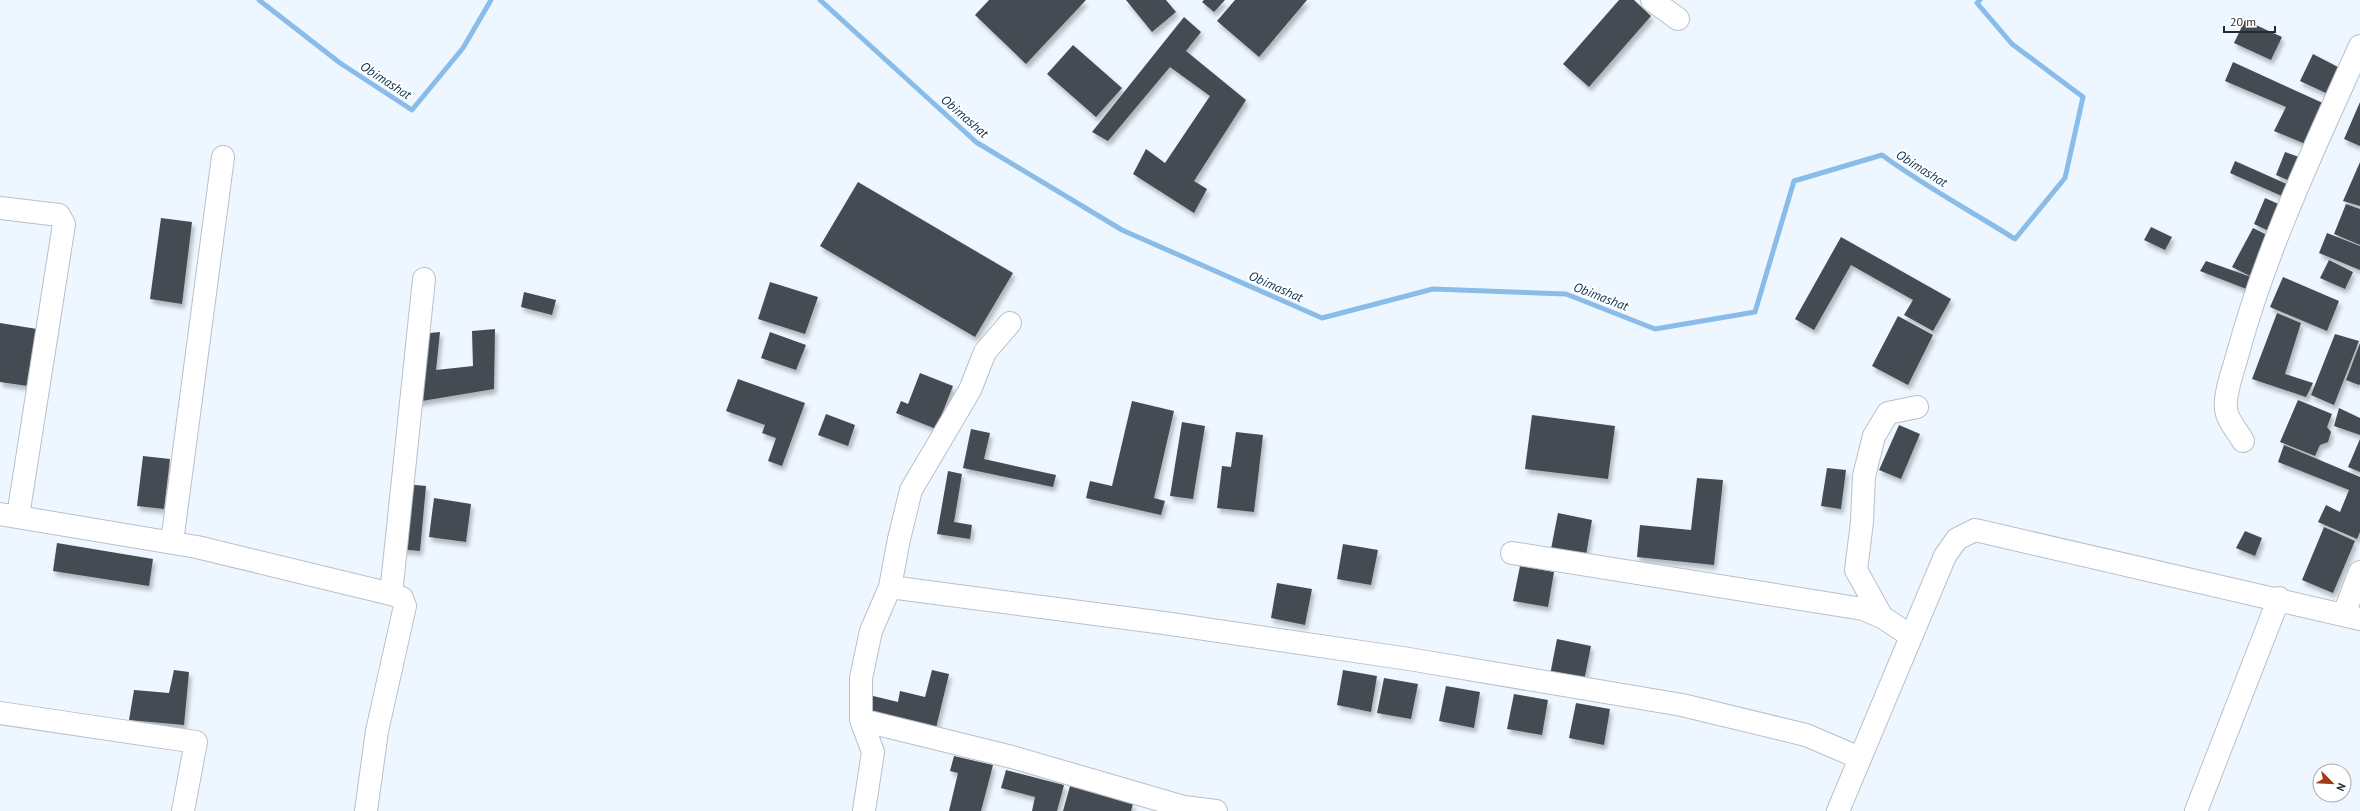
<svg xmlns="http://www.w3.org/2000/svg" width="2360" height="811" font-family="'PT Sans',sans-serif">
  <style>
    .lines { fill: none; stroke-linecap: round; stroke-linejoin: round }
    .stream { stroke: #8abce9; stroke-width: 5 }
    .building { fill: #454c53; filter: url(#shadow) }
    .minor-casing { stroke: #b8c0c8; stroke-width: 24 }
    .minor { stroke: #fff; stroke-width: 22 }
    .labels { text-anchor: middle; stroke-width: 4; stroke-linejoin: round; paint-order: stroke }
    .water-label { font-size: 13px; font-style: italic; fill: #0a314f; stroke: #fff }
  </style>
  <defs>
    <filter id="shadow"><feDropShadow dx="2.5" dy="4.5" stdDeviation="2" flood-color="#0004"/></filter>
  </defs>
  <rect width="100%" height="100%" fill="#eef7ff"/>
  <g class="lines">
    <path class="stream" d="M 259,0 L 340,63 L 412,110 L 463,48 L 491,0
      M 820,0 L 976,142 L 1122,230 L 1322,318 L 1433,289 L 1566,294 L 1655,329 L 1755,312 L 1794,181 L 1882,155 C 1924,186 1971,211 2015,239 L 2065,178 L 2083,97 L 2012,44 L 1977,3 L 1980,0"/>
  </g>
  <path class="building" d="M 989,0 L 1086,0 L 1026,64 L 975,15 Z
    M 1126,0 L 1166,0 L 1176,12 L 1152,32 Z
    M 1204,0 L 1225,0 L 1214,12 L 1202,2 Z
    M 1235,0 L 1307,0 L 1259,57 L 1217,21 Z
    M 1619,0 L 1634,0 L 1651,16 L 1589,87 L 1563,64 Z
    M 1184,17 L 1201,32 L 1186,51 L 1246,100 L 1194,181 L 1207,189 L 1194,213 L 1133,174 L 1146,149 L 1165,163 L 1210,96 L 1170,67 L 1108,141 L 1092,132 Z
    M 2245,20 L 2282,37 L 2271,60 L 2234,43 Z
    M 1073,45 L 1122,88 L 1096,117 L 1047,74 Z
    M 2313,54 L 2340,68 L 2328,94 L 2300,81 Z
    M 2233,62 L 2325,104 L 2308,145 L 2274,131 L 2286,107 L 2225,81 Z
    M 2360,102 L 2360,146 L 2344,139 Z
    M 2285,152 L 2299,157 L 2290,181 L 2276,175 Z
    M 2235,161 L 2289,185 L 2284,197 L 2230,173 Z
    M 2360,162 L 2360,206 L 2343,201 Z
    M 858,182 L 1013,273 L 975,337 L 820,246 Z
    M 2265,198 L 2283,206 L 2271,232 L 2254,224 Z
    M 2346,204 L 2360,209 L 2360,245 L 2334,234 Z
    M 161,218 L 192,222 L 182,304 L 150,299 Z
    M 2151,227 L 2172,237 L 2165,250 L 2144,240 Z
    M 2253,228 L 2271,237 L 2252,277 L 2232,267 Z
    M 2327,233 L 2360,246 L 2360,270 L 2319,253 Z
    M 1841,237 L 1951,299 L 1933,331 L 1904,315 L 1913,300 L 1851,265 L 1814,330 L 1795,319 Z
    M 2329,260 L 2353,272 L 2345,289 L 2320,278 Z
    M 2206,261 L 2254,278 L 2249,290 L 2200,271 Z
    M 2283,277 L 2339,301 L 2327,331 L 2270,307 Z
    M 770,282 L 818,297 L 805,334 L 758,319 Z
    M 524,292 L 556,300 L 552,315 L 521,307 Z
    M 2277,313 L 2301,323 L 2285,374 L 2313,383 L 2306,397 L 2252,379 Z
    M 1898,316 L 1933,335 L 1908,385 L 1872,366 Z
    M 0,323 L 37,329 L 28,386 L 0,382 Z
    M 495,329 L 494,389 L 416,402 L 420,334 L 440,332 L 436,370 L 473,366 L 472,331 Z
    M 770,332 L 806,345 L 796,370 L 761,358 Z
    M 2335,334 L 2359,341 L 2334,405 L 2311,395 Z
    M 2360,343 L 2360,384 L 2359,385 L 2346,380 Z
    M 920,373 L 953,386 L 936,429 L 896,413 L 901,401 L 908,404 Z
    M 738,379 L 805,403 L 782,466 L 768,461 L 776,438 L 762,433 L 765,425 L 726,411 Z
    M 2298,400 L 2332,414 L 2327,427 L 2331,432 L 2328,442 L 2320,445 L 2315,456 L 2280,442 Z
    M 1132,401 L 1174,411 L 1154,498 L 1165,501 L 1161,515 L 1086,498 L 1090,481 L 1112,486 Z
    M 2339,408 L 2360,418 L 2360,435 L 2334,426 Z
    M 826,414 L 855,425 L 848,446 L 818,435 Z
    M 1532,415 L 1615,426 L 1608,479 L 1525,469 Z
    M 1182,422 L 1205,426 L 1193,499 L 1170,496 Z
    M 1899,425 L 1920,434 L 1901,479 L 1879,470 Z
    M 971,429 L 990,433 L 984,459 L 1056,475 L 1053,487 L 963,468 Z
    M 1236,432 L 1263,435 L 1254,512 L 1217,508 L 1222,466 L 1231,467 Z
    M 2360,439 L 2360,472 L 2348,467 Z
    M 2284,445 L 2360,477 L 2360,532 L 2357,539 L 2318,522 L 2326,505 L 2340,512 L 2349,490 L 2278,462 Z
    M 143,456 L 170,459 L 164,509 L 137,506 Z
    M 1827,468 L 1846,470 L 1841,509 L 1821,506 Z
    M 948,471 L 962,474 L 954,522 L 972,525 L 970,539 L 937,534 Z
    M 1697,478 L 1723,480 L 1714,565 L 1637,557 L 1640,525 L 1691,530 Z
    M 405,484 L 426,486 L 420,551 L 399,549 Z
    M 434,498 L 471,504 L 466,542 L 429,537 Z
    M 1558,513 L 1592,520 L 1586,555 L 1551,549 Z
    M 2324,527 L 2355,541 L 2333,593 L 2302,580 Z
    M 2245,531 L 2262,538 L 2255,556 L 2236,548 Z
    M 57,543 L 153,559 L 149,586 L 53,571 Z
    M 1343,544 L 1378,550 L 1371,585 L 1337,579 Z
    M 1520,566 L 1554,572 L 1548,607 L 1513,601 Z
    M 1277,583 L 1312,589 L 1305,625 L 1271,618 Z
    M 1557,639 L 1591,646 L 1584,681 L 1550,675 Z
    M 174,670 L 189,672 L 184,725 L 129,720 L 134,690 L 169,693 Z
    M 932,670 L 949,674 L 936,728 L 865,712 L 869,695 L 898,702 L 900,691 L 925,697 Z
    M 1343,670 L 1377,676 L 1371,712 L 1337,705 Z
    M 1384,678 L 1418,684 L 1411,719 L 1377,713 Z
    M 1446,686 L 1480,692 L 1474,728 L 1439,721 Z
    M 1514,694 L 1548,700 L 1542,735 L 1507,729 Z
    M 1576,703 L 1610,709 L 1604,745 L 1569,738 Z
    M 954,756 L 993,765 L 981,811 L 949,811 L 958,773 L 950,771 Z
    M 1006,770 L 1064,785 L 1057,811 L 1032,811 L 1035,797 L 1001,788 Z
    M 1070,786 L 1133,804 L 1131,811 L 1063,811 Z"/>
  <g class="lines">
    <g class="minor-casing">
      <path id="minor" d="M 1652,0 L 1678,19
        M 0,208 L 59,215 L 64,224 L 18,516
        M 2243,441 C 2238,432 2227,420 2226,409 C 2224,394 2234,368 2238,353 C 2266,249 2316,144 2360,46
        M 0,514 L 197,547 L 391,594 L 402,598 L 405,606 L 377,731 L 366,811
        M 172,542 L 223,157
        M 1512,553 L 1863,609 L 1882,617 L 1911,636
        M 890,587 L 1164,623 L 1409,659 L 1682,705 L 1806,735 L 1860,758
        M 391,594 L 424,279
        M 2344,614 L 2360,572
        M 1882,617 L 1856,570 L 1862,522 L 1864,476 L 1874,436 L 1888,413 L 1917,407
        M 0,713 L 196,742 L 183,811
        M 861,720 L 1012,757 L 1184,807 L 1216,811
        M 864,811 L 873,752 L 861,720 L 861,678 L 871,631 L 890,587 L 899,539 L 911,490 L 970,390 L 985,352 L 1010,323
        M 1838,811 L 1945,556 L 1957,539 L 1975,530 L 2360,619
        M 2196,811 L 2279,598"/>
    </g>
    <use href="#minor" class="minor"/>
  </g>
  <g class="labels">
    <g class="water-label">
      <text transform="translate(386 80) rotate(33)" y="5">Obimashat</text>
      <text transform="translate(965 116) rotate(41)" y="5">Obimashat</text>
      <text transform="translate(1922 168) rotate(32)" y="5">Obimashat</text>
      <text transform="translate(1276 286) rotate(24)" y="5">Obimashat</text>
      <text transform="translate(1601 296) rotate(21)" y="5">Obimashat</text>
    </g>
  </g>
  <g transform="translate(2332 783) rotate(114)"><circle r="19" fill="#ffffff" stroke="#a9aaab"/>
  <path d="M0-3L7 15L0 10L-7 15Z" fill="#a03917"/>
  <text y="-6" font-size="11" font-weight="bold" text-anchor="middle" fill="#272a2d">N</text>
  </g>
  <path d="M2224 26v6h51v-6" fill="none" stroke="#272a2d" stroke-width="2"/>
  <text x="2230" y="26" font-size="12" fill="#272a2d" stroke="#ffffff" stroke-width="3" paint-order="stroke">20 m</text>
</svg>
